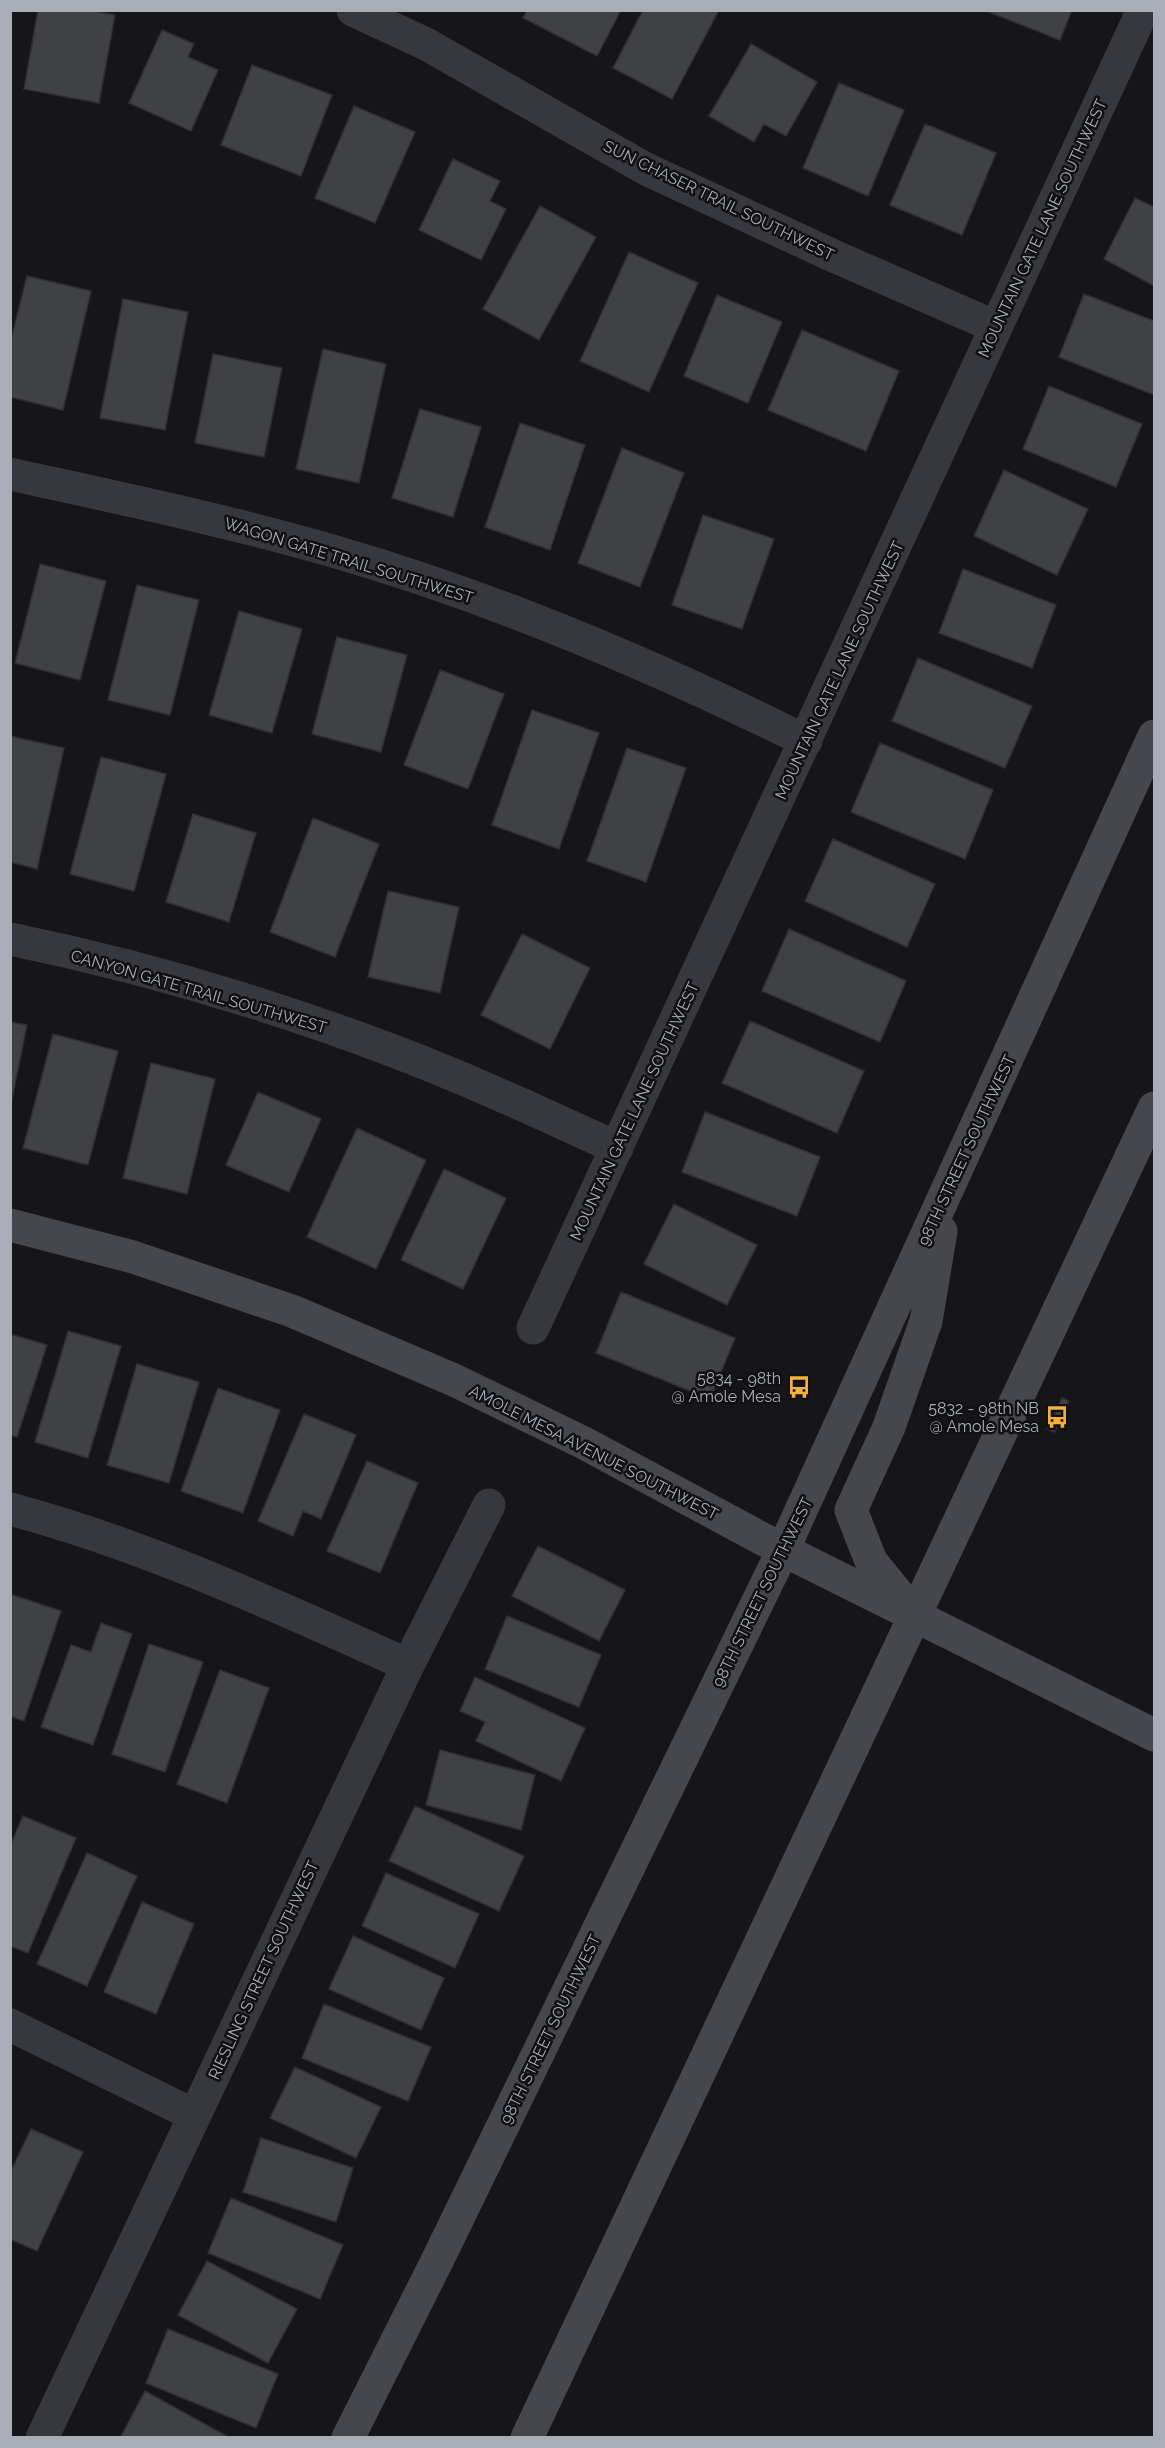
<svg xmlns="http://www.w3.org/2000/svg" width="1165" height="2448" font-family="Raleway,sans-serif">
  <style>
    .building { fill: #404145; stroke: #303034; stroke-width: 1.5 }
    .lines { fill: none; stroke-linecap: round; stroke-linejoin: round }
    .street { stroke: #37383d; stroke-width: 33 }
    .secondary { stroke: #45474d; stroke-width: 33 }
    .labels { text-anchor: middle; stroke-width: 5; stroke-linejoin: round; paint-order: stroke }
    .street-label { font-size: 16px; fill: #a8adb8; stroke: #111113 }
    .poi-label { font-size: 16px; fill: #a8adb8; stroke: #111113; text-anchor: end }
  </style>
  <rect width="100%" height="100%" fill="#161618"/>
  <path class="building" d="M 38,10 L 89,10 L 115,15 L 99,103 L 24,89 Z
    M 527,10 L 621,10 L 597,56 L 523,18 Z
    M 643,10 L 719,10 L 672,99 L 613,68 Z
    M 984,10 L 1072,10 L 1060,40 Z
    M 162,30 L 194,44 L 188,57 L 218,70 L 191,131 L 129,103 Z
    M 751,44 L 817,82 L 786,136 L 764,124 L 754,142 L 709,116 Z
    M 252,65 L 332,95 L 301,176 L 221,145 Z
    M 839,83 L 904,110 L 868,196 L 803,168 Z
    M 354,106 L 415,132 L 375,223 L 315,198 Z
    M 925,124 L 996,153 L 962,235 L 890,205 Z
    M 453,159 L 500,181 L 490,201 L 506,209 L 481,260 L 419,230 Z
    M 1135,198 L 1154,207 L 1154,286 L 1104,259 Z
    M 540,206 L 596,237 L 539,340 L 483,309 Z
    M 629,252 L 698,283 L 649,392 L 580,361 Z
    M 27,276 L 91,291 L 63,410 L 10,397 L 10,344 Z
    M 1084,294 L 1154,321 L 1154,395 L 1059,357 Z
    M 717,295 L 782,322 L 748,403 L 684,376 Z
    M 123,299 L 188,312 L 165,430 L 100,418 Z
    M 802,330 L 899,371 L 866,451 L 768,410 Z
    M 323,349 L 386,364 L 359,483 L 296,469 Z
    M 213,354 L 282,368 L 264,457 L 195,443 Z
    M 1049,386 L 1142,424 L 1116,487 L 1023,449 Z
    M 420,409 L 481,427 L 453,517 L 392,498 Z
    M 520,423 L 585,445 L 550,550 L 485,527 Z
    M 622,448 L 684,473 L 640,587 L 578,563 Z
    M 1004,470 L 1088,509 L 1057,575 L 974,536 Z
    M 703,515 L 774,539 L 742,629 L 672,605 Z
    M 40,564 L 106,581 L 80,680 L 15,663 Z
    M 963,569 L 1056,605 L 1032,668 L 939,633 Z
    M 137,585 L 199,600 L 170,715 L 108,700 Z
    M 239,611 L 302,629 L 272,733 L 209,715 Z
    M 337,637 L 407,655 L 381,752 L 312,734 Z
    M 918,658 L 1032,706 L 1005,768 L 892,721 Z
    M 440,670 L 504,694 L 468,789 L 404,765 Z
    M 532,710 L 599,733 L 559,849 L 492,825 Z
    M 10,736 L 64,748 L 37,869 L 10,862 Z
    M 880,743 L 993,790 L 965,859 L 851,812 Z
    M 627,748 L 686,768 L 646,882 L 587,861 Z
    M 101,757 L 166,774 L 134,891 L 70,874 Z
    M 193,814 L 256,833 L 229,922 L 166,902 Z
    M 313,818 L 379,844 L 335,957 L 270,932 Z
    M 833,839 L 935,884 L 907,947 L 805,901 Z
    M 388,891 L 459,907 L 440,993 L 368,977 Z
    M 789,929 L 906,981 L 880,1042 L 762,991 Z
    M 522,934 L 590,968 L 550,1049 L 481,1015 Z
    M 750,1021 L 864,1071 L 837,1133 L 722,1083 Z
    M 10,1022 L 27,1025 L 10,1109 Z
    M 53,1034 L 118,1051 L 88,1165 L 23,1148 Z
    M 151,1063 L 215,1079 L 187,1194 L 123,1178 Z
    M 258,1092 L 321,1119 L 289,1192 L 226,1165 Z
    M 705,1112 L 820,1157 L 797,1216 L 682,1172 Z
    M 357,1128 L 426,1160 L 376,1269 L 307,1237 Z
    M 444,1169 L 506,1198 L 463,1289 L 401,1260 Z
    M 674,1204 L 757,1245 L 727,1305 L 644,1264 Z
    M 621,1292 L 735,1338 L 710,1399 L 596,1353 Z
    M 68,1331 L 121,1346 L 88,1458 L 35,1442 Z
    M 10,1334 L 47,1345 L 17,1437 L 10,1435 Z
    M 137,1364 L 199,1382 L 169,1483 L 107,1465 Z
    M 218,1388 L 280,1410 L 243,1513 L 181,1491 Z
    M 1062,1398 L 1069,1401 L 1055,1432 L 1047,1429 Z
    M 304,1414 L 356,1435 L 321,1519 L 303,1511 L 293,1536 L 258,1521 Z
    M 367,1461 L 418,1483 L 380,1573 L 327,1551 Z
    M 538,1546 L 625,1590 L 599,1641 L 512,1596 Z
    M 10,1594 L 61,1611 L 24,1721 L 10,1716 Z
    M 507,1616 L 601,1655 L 579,1707 L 485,1669 Z
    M 101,1623 L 132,1634 L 93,1745 L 41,1727 L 71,1645 L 91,1652 Z
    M 149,1644 L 203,1662 L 165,1772 L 112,1754 Z
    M 220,1670 L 269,1688 L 227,1803 L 177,1784 Z
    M 475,1677 L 585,1728 L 561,1781 L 476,1741 L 485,1722 L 460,1711 Z
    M 440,1750 L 535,1775 L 521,1830 L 426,1805 Z
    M 415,1806 L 524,1856 L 499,1911 L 389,1861 Z
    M 23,1816 L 76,1838 L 28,1953 L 10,1946 L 10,1846 Z
    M 87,1853 L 137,1876 L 87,1986 L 37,1964 Z
    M 386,1873 L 479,1914 L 455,1968 L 362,1926 Z
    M 142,1902 L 194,1924 L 156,2014 L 104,1992 Z
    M 353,1936 L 444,1978 L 421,2030 L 329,1989 Z
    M 324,2004 L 431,2047 L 408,2101 L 302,2058 Z
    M 295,2067 L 381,2107 L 356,2158 L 270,2118 Z
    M 31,2129 L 83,2152 L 37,2251 L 10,2239 L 10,2173 Z
    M 261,2138 L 353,2168 L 336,2222 L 243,2192 Z
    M 231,2198 L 343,2245 L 320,2299 L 208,2253 Z
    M 207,2261 L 297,2309 L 268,2363 L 178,2315 Z
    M 168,2329 L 278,2374 L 256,2428 L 146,2383 Z
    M 145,2391 L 230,2438 L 120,2438 Z"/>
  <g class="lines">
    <path class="street" d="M 353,10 L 426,44 L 646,169 L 838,258 L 996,327
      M 10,474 C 120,498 229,521 336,552 C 498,599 655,666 806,741
      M 10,939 C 138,965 269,1004 391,1050 C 468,1079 543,1114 617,1148
      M 533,1328 L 1143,10
      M 10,1509 C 149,1546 278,1607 408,1665
      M 10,2025 L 194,2115
      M 42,2438 L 408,1665 L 489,1505"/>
    <path class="secondary" d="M 10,1225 L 133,1257 L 292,1311 L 454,1380 L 584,1443 L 783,1550 L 1154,1735
      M 909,1608 L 871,1561 L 851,1510 L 889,1427 L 926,1321 L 941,1231
      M 348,2438 L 439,2257 L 783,1550 L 1154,736
      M 527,2438 L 1154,1108"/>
  </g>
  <defs>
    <g id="bus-bare" transform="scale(1.8)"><path d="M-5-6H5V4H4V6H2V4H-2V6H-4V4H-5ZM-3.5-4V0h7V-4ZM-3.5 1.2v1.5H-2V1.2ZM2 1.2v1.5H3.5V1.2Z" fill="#f2b134" stroke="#111113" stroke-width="2.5" paint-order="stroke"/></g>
  </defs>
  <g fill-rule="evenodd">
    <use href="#bus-bare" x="799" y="1387"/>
    <use href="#bus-bare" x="1057" y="1417"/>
  </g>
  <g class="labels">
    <g class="street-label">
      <text transform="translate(719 200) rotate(26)" y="6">SUN CHASER TRAIL SOUTHWEST</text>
      <text transform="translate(1042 228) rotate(-65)" y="6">MOUNTAIN GATE LANE SOUTHWEST</text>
      <text transform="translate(349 560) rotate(17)" y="6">WAGON GATE TRAIL SOUTHWEST</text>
      <text transform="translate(839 670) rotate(-65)" y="6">MOUNTAIN GATE LANE SOUTHWEST</text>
      <text transform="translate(199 991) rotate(16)" y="6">CANYON GATE TRAIL SOUTHWEST</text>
      <text transform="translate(634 1111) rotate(-65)" y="6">MOUNTAIN GATE LANE SOUTHWEST</text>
      <text transform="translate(966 1150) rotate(-65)" y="6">98TH STREET SOUTHWEST</text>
      <text transform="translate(594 1452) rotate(27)" y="6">AMOLE MESA AVENUE SOUTHWEST</text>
      <text transform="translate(762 1592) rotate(-64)" y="6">98TH STREET SOUTHWEST</text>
      <text transform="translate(263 1970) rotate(-65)" y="6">RIESLING STREET SOUTHWEST</text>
      <text transform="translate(550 2029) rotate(-64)" y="6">98TH STREET SOUTHWEST</text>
    </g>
    <g class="poi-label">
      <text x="781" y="1384">5834 - 98th<tspan x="781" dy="18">@ Amole Mesa</tspan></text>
      <text x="1039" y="1414">5832 - 98th NB<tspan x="1039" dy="18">@ Amole Mesa</tspan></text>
    </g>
  </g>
  <rect width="1165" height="2448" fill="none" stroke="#a8adb8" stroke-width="24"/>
</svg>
